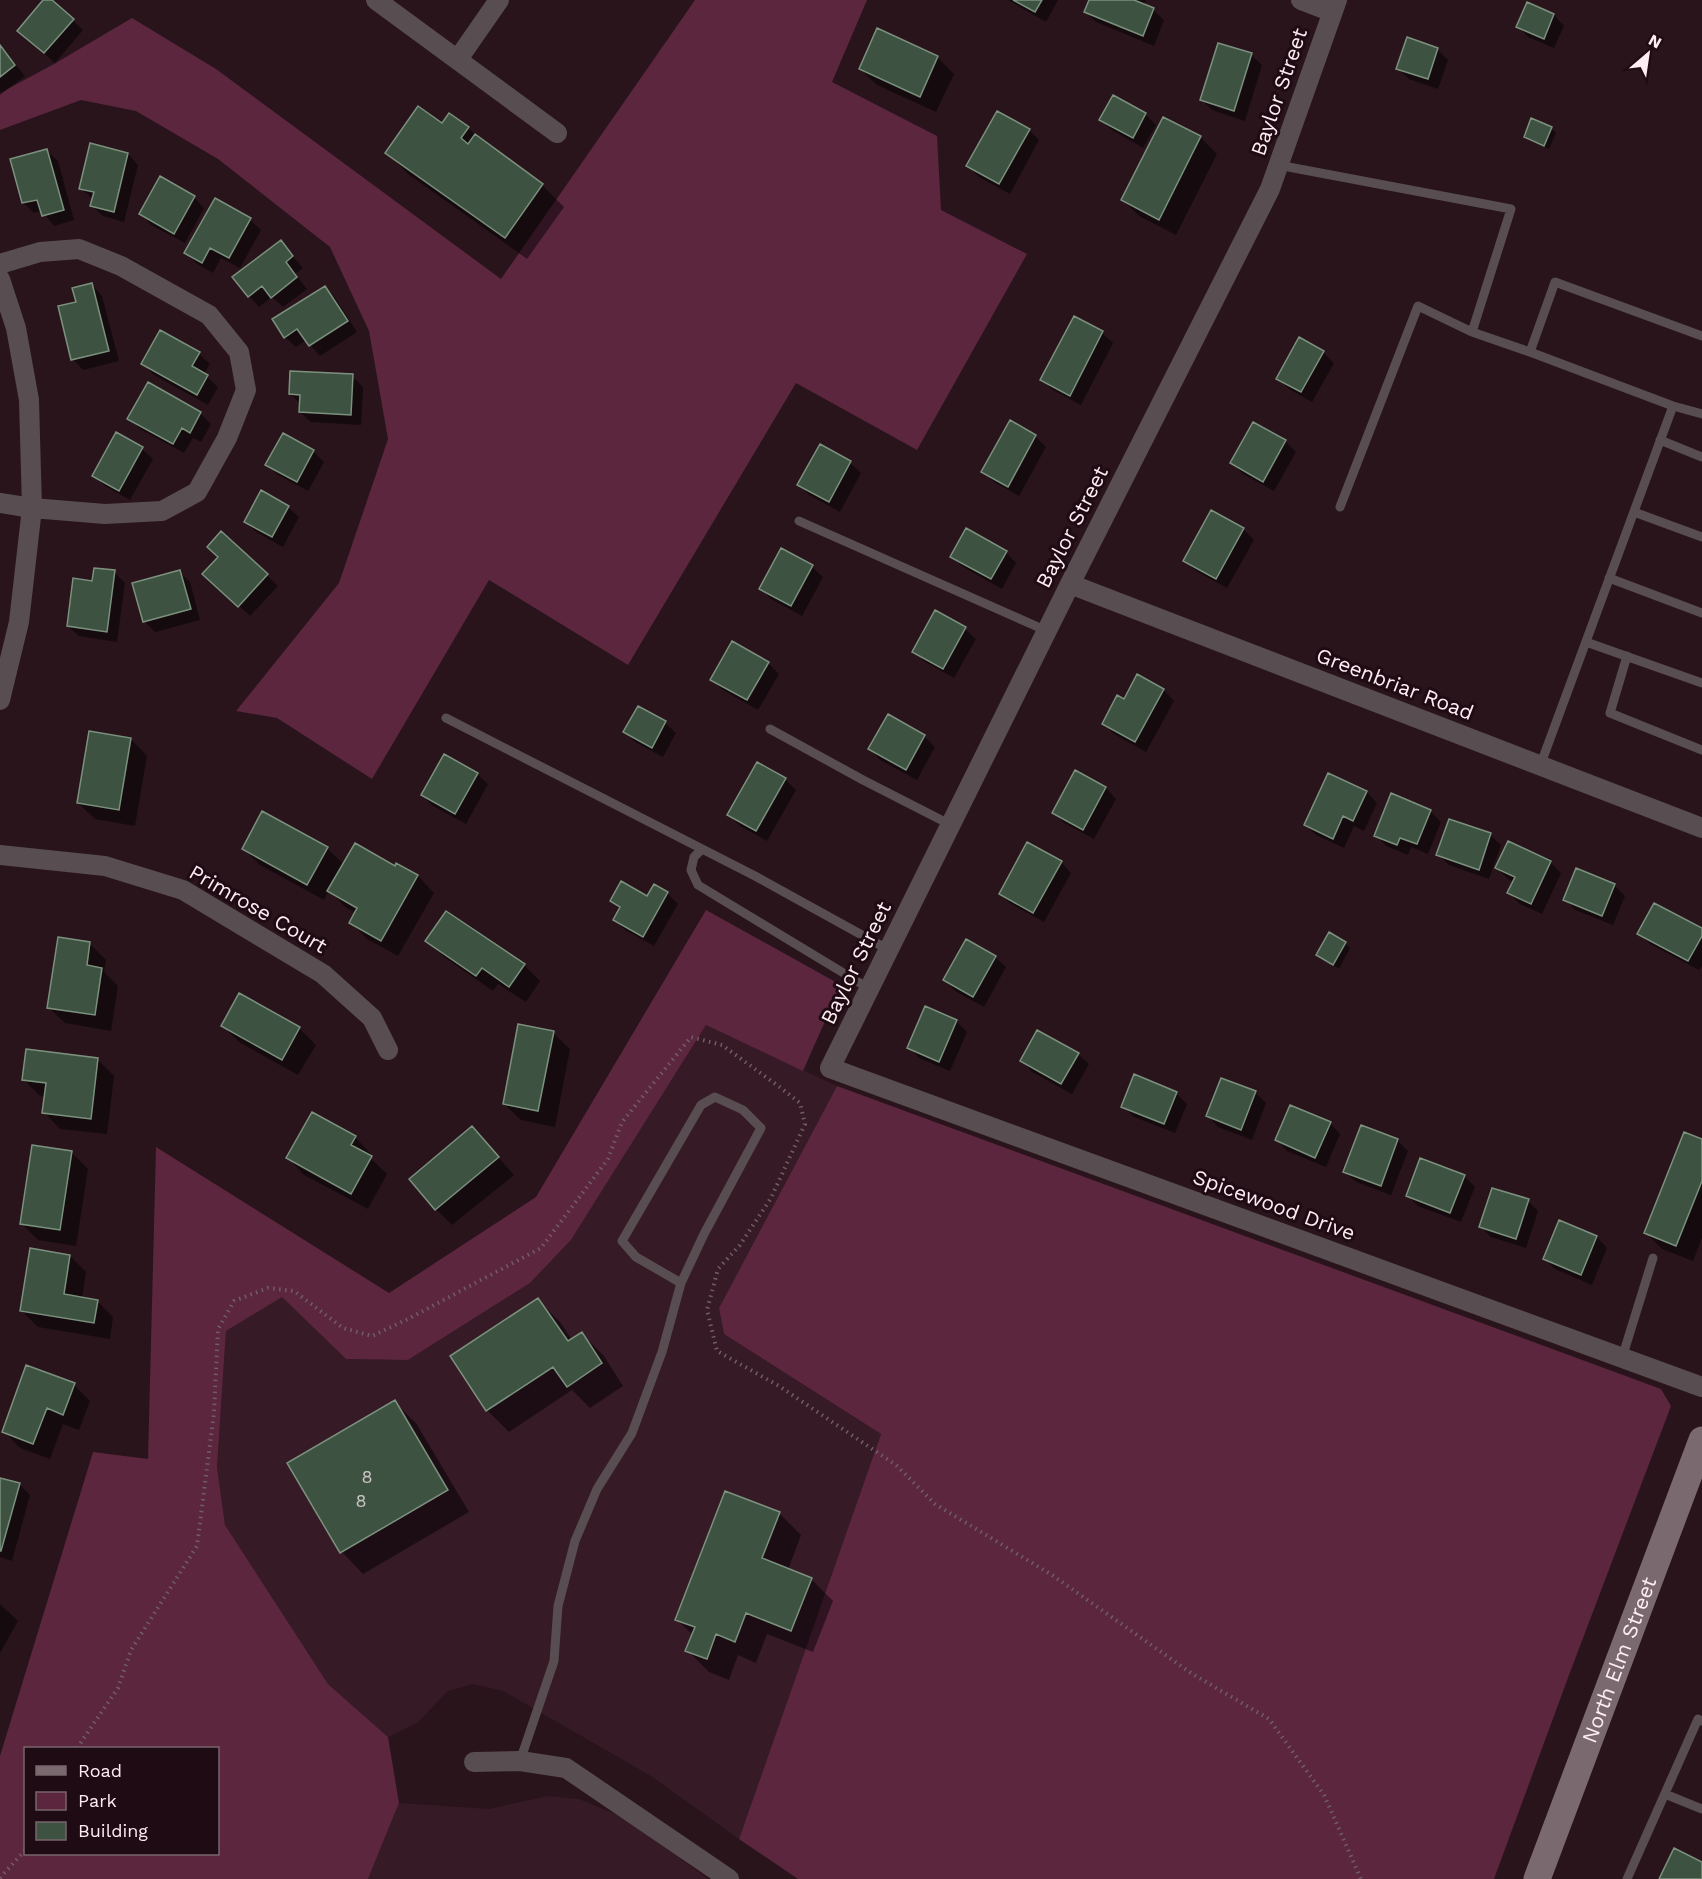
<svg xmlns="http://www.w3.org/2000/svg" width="1702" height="1879" font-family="'Work Sans',sans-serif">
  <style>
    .built { fill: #361a26 }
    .green { fill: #5b263e; fill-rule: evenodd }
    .shadow { fill: #0007 }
    .building { fill: #3e5241; stroke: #7b917e; stroke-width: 1.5 }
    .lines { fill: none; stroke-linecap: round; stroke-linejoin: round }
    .path { stroke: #715e65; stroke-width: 4; stroke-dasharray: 1.5 4.5; stroke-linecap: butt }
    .service { stroke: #584d51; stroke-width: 9 }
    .minor { stroke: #584d51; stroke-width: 20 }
    .secondary { stroke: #7b6970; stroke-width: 27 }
    .labels { text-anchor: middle; stroke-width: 6; stroke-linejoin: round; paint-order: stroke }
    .number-label { font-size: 18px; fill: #cdc6c6 }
    .street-label { font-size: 21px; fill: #fdedf2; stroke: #1f0b13 }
  </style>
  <rect width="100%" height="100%" fill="#29141c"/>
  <path class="built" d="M 706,1025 L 837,1086 L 719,1308 L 724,1334 L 881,1434 L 739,1839 L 651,1776 L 503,1691 L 473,1684 L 448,1691 L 417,1723 L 388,1737 L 328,1684 L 225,1525 L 217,1467 L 226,1331 L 282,1296 L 346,1359 L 408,1360 L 530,1283 L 571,1240 Z
    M 548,1796 L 579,1799 L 625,1818 L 708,1879 L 368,1879 L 399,1803 L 489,1809 Z"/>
  <path class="green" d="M 695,0 L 867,0 L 832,82 L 937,136 L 941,210 L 1027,254 L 917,450 L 796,383 L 628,665 L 489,580 L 372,779 L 277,718 L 236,711 L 339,583 L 388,439 L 369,331 L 330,247 L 218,159 L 136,111 L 81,100 L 0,130 L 0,93 L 54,64 L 132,18 L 216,69 L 501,279 Z
    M 706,910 L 841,985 L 803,1071 L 706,1025 L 571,1240 L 530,1283 L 408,1360 L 346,1359 L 282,1297 L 226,1331 L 217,1467 L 225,1525 L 328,1684 L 388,1737 L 399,1803 L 368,1879 L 0,1879 L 0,1756 L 93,1452 L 148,1459 L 156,1147 L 389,1293 L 536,1197 ZM 26,1748 L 218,1748 L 218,1854 L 26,1854 Z
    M 837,1086 L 1661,1389 L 1671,1406 L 1569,1675 L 1494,1879 L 798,1879 L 739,1839 L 881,1434 L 724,1334 L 719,1308 Z"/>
  <path class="shadow" d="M 45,0 L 50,0 L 83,30 L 55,63 L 30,41 Z
    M 1008,0 L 1058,0 L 1046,22 Z
    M 1090,0 L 1146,0 L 1144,6 L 1153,10 L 1164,20 L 1154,46 L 1096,22 L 1085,12 Z
    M 1554,15 L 1564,26 L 1554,48 L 1528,37 L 1518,26 Z
    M 0,46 L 25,76 L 0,95 Z
    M 1437,49 L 1448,60 L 1438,89 L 1409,79 L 1398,69 Z
    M 1251,55 L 1262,65 L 1245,121 L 1212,110 L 1202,100 Z
    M 937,57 L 954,74 L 936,112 L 877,85 L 860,69 Z
    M 1114,97 L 1145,114 L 1156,125 L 1143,148 L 1112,130 L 1101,120 Z
    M 1163,119 L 1201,138 L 1217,154 L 1176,235 L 1139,216 L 1123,200 Z
    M 443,125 L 468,128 L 503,158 L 542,185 L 564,207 L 527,259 L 408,174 L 387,152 Z
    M 1551,128 L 1556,133 L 1549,149 L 1530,141 L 1525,136 Z
    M 1029,130 L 1039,140 L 1010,194 L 979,177 L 968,166 Z
    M 47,151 L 58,161 L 74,220 L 54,226 L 42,211 L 34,213 L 24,203 L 12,160 Z
    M 128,154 L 138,165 L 124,222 L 103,216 L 92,206 L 94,200 L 80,188 Z
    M 194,197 L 204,208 L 185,243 L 151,225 L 141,214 Z
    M 216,200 L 250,220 L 261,230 L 240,268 L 221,258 L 213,273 L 197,264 L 186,253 Z
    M 280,242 L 303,268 L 295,274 L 307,289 L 283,307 L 272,297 L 259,307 L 249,296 Z
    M 92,285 L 102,296 L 119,361 L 83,370 L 73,359 L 77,303 Z
    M 325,288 L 335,298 L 357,332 L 320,356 L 306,340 L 296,347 L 285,337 Z
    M 1074,318 L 1102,333 L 1113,343 L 1081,405 L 1053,390 L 1042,380 Z
    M 161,332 L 199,354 L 210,364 L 204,374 L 218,387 L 208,405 L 154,375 L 143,364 Z
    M 1300,339 L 1323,352 L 1334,363 L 1312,402 L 1289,389 L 1278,378 Z
    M 352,376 L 363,387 L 361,425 L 311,422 L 300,412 L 301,404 L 290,394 Z
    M 148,385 L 201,414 L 211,424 L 201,442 L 193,438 L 184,453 L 140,429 L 129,418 Z
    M 1010,422 L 1035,436 L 1046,447 L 1019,496 L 994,482 L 983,472 Z
    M 117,434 L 142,449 L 153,459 L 130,500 L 105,486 L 94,476 Z
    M 1285,441 L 1296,452 L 1274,491 L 1243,474 L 1232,463 Z
    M 820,446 L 850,463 L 861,473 L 840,512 L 809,495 L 799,484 Z
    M 313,451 L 324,462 L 308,491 L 278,475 L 267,464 Z
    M 288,507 L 299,517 L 283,547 L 256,532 L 246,522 Z
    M 1243,529 L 1254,540 L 1227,588 L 1196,571 L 1185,561 Z
    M 222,533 L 278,586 L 250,616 L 215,584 Z
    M 782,550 L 812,567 L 823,577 L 802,616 L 771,599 L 761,588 Z
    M 1006,552 L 1016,563 L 1002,589 L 963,567 L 952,556 Z
    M 114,572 L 125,583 L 117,642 L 79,636 L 68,626 L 94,583 Z
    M 179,572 L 190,582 L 200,620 L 155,632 L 144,621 Z
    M 936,612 L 965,629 L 976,639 L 954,678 L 925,662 L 914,651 Z
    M 768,663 L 779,674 L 758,710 L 723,690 L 712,680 Z
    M 1138,676 L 1164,690 L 1174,701 L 1146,752 L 1114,734 L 1104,723 L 1124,701 Z
    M 638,708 L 665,723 L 676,733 L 663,757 L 635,742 L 625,732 Z
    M 888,716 L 924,736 L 935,747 L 917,780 L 880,760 L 870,749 Z
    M 131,739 L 147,756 L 135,826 L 95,819 L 78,803 Z
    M 1076,772 L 1106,788 L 1116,799 L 1094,839 L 1064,823 L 1054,812 Z
    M 477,774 L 488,784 L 466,824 L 433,806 L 422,795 Z
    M 1329,775 L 1367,792 L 1377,803 L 1364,831 L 1354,826 L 1344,848 L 1316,835 L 1305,825 Z
    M 785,779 L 796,790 L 767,841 L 740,826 L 729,815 Z
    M 1430,811 L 1441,822 L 1428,854 L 1411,847 L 1408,855 L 1386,846 L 1376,835 Z
    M 1490,835 L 1501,845 L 1489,879 L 1449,865 L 1438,854 Z
    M 243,848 L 327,848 L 344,865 L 395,868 L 397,865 L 418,876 L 434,893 L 398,956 L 367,939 L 351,922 L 356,913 L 345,907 L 329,890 L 324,900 L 260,865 Z
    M 1061,862 L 1071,873 L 1044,922 L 1011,904 L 1000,894 Z
    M 1550,862 L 1561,873 L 1542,914 L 1520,904 L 1509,893 L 1514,882 L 1508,879 L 1497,868 Z
    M 1614,885 L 1625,896 L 1613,925 L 1575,910 L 1565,899 Z
    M 667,893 L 678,904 L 654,946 L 625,930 L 615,920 L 620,910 L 612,901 L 648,898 Z
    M 1702,930 L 1702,966 L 1699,970 L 1650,944 L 1639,934 Z
    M 427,941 L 524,965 L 540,981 L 526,1002 L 498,984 L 493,991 L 444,957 Z
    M 89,943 L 106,960 L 104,972 L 118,986 L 111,1031 L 65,1023 L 48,1007 Z
    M 1345,943 L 1350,948 L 1339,969 L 1318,955 Z
    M 995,957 L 1006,967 L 984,1007 L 955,991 L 945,980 Z
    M 239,995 L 299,1028 L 316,1045 L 298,1075 L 239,1042 L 222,1025 Z
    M 956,1021 L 967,1032 L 950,1071 L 919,1058 L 909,1047 Z
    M 553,1033 L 570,1049 L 555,1127 L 521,1120 L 504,1104 Z
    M 1078,1054 L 1089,1064 L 1072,1094 L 1032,1072 L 1022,1061 Z
    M 97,1059 L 114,1076 L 107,1134 L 60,1129 L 44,1112 L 46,1097 L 40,1096 L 24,1080 Z
    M 1222,1080 L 1256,1093 L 1266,1103 L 1252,1140 L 1218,1127 L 1208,1116 Z
    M 1176,1093 L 1187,1104 L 1175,1133 L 1134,1117 L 1123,1106 Z
    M 1330,1123 L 1340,1134 L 1326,1167 L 1287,1151 L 1277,1140 Z
    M 472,1128 L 514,1175 L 452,1225 L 436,1209 Z
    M 355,1137 L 371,1154 L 369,1157 L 387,1174 L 368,1209 L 304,1175 L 288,1158 Z
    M 1397,1140 L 1408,1151 L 1391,1195 L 1356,1182 L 1345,1171 Z
    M 1702,1141 L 1702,1238 L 1693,1261 L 1662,1249 L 1646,1233 Z
    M 72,1153 L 88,1169 L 76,1246 L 38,1240 L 21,1223 Z
    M 1464,1176 L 1475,1187 L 1461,1222 L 1418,1206 L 1408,1196 Z
    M 1528,1201 L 1538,1211 L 1526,1248 L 1491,1237 L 1481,1227 Z
    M 1597,1237 L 1607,1248 L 1592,1285 L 1555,1269 L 1545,1259 Z
    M 70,1256 L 86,1272 L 82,1299 L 97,1301 L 113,1317 L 110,1339 L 38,1327 L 22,1311 Z
    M 538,1300 L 560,1322 L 572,1340 L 582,1334 L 604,1356 L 623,1386 L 590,1408 L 572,1390 L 509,1432 L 487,1410 L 452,1356 Z
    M 74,1385 L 90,1401 L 79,1430 L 63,1424 L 50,1459 L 20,1448 L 4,1431 Z
    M 394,1402 L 416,1423 L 469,1512 L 363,1574 L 342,1552 L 289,1463 Z
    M 0,1479 L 19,1484 L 30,1495 L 12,1561 L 0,1557 Z
    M 779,1513 L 801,1535 L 788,1570 L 811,1579 L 833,1601 L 813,1652 L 767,1634 L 756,1663 L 738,1655 L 729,1680 L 709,1672 L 687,1650 L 693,1635 L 677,1620 Z
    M 0,1604 L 18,1621 L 0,1653 Z"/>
  <path class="building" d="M 43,0 L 52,0 L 74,19 L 44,53 L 17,31 Z
    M 1013,0 L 1042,0 L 1035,12 Z
    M 1089,0 L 1134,0 L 1154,8 L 1143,36 L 1084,12 Z
    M 1527,2 L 1554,14 L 1544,39 L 1516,27 Z
    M 877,28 L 938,56 L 920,97 L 859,69 Z
    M 1407,37 L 1438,48 L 1428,79 L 1396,69 Z
    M 1218,43 L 1252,53 L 1234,111 L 1200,100 Z
    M 0,45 L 15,65 L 0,77 Z
    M 1113,95 L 1146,113 L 1133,138 L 1099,120 Z
    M 418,106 L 442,123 L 449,113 L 469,127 L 461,138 L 468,144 L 475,134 L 543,184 L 505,238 L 385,153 Z
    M 997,111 L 1030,129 L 999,184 L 966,166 Z
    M 1163,117 L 1201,136 L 1159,220 L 1121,200 Z
    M 1531,118 L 1552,127 L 1544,146 L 1524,137 Z
    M 90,143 L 128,153 L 114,212 L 90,206 L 94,192 L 79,189 Z
    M 47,149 L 64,210 L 42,216 L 37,200 L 22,203 L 10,159 Z
    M 160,176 L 195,196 L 174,234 L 139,214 Z
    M 215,198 L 251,218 L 229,258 L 210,248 L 202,263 L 184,253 Z
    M 281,240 L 293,256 L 286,262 L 297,277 L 271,298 L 262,286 L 248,297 L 232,277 Z
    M 92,283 L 109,351 L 71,360 L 58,306 L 76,302 L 72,288 Z
    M 325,286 L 348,321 L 309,346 L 297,329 L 284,338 L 272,319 Z
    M 1074,316 L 1103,331 L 1070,396 L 1040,380 Z
    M 160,330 L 200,352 L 192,366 L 208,375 L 197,395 L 141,364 Z
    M 1299,337 L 1324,351 L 1301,392 L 1276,379 Z
    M 290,371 L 353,374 L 351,415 L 299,412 L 300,395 L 289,394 Z
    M 148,382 L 201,412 L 190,433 L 182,428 L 173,444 L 127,419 Z
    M 1010,420 L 1036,435 L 1008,487 L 981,472 Z
    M 1253,422 L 1286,440 L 1263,482 L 1230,463 Z
    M 116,432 L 143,447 L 119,491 L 92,476 Z
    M 283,433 L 314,450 L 297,482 L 265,465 Z
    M 820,444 L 851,461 L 829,502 L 797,485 Z
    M 261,490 L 289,506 L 272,537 L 244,522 Z
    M 1211,510 L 1244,528 L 1216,579 L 1183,561 Z
    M 966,528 L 1007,551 L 991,579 L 950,557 Z
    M 221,531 L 268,574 L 238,607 L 202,574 L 218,557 L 207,547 Z
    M 781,548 L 813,565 L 791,606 L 759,589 Z
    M 94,568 L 115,570 L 107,632 L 67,626 L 73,578 L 92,581 Z
    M 180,570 L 191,609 L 143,622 L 132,583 Z
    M 935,610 L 966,627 L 943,669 L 912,652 Z
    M 732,641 L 769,662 L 747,700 L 710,680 Z
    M 1137,674 L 1164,689 L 1135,742 L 1102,724 L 1117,695 L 1124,699 Z
    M 638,706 L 666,721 L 652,748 L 623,732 Z
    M 888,714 L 925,735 L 906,770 L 868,749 Z
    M 89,731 L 131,738 L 119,810 L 77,803 Z
    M 444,754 L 478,773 L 455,814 L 421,795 Z
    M 757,762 L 786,778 L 756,831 L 727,815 Z
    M 1075,770 L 1106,787 L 1083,830 L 1052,813 Z
    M 1328,773 L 1367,791 L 1353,821 L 1343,816 L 1333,839 L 1304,825 Z
    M 1391,793 L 1431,810 L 1417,844 L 1400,838 L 1397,845 L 1374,836 Z
    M 262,811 L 328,847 L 307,885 L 242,849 Z
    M 1449,819 L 1491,833 L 1479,870 L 1436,855 Z
    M 1508,841 L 1551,861 L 1531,904 L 1507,893 L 1515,877 L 1495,868 Z
    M 1027,842 L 1062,861 L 1033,913 L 999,894 Z
    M 355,843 L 395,866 L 396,863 L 418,875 L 381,941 L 349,923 L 357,908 L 327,891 Z
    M 1576,868 L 1615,884 L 1602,916 L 1563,900 Z
    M 621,881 L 647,896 L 654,884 L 668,892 L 643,937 L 613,920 L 620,907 L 610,901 Z
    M 1654,903 L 1702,928 L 1702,936 L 1688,961 L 1637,934 Z
    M 446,911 L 525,964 L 509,987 L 482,968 L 476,976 L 425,941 Z
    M 1329,932 L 1346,942 L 1333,965 L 1316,955 Z
    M 58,937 L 90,942 L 87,965 L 102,968 L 95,1015 L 47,1008 Z
    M 966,939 L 996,956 L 973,997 L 943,980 Z
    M 239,993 L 300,1027 L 282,1060 L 221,1026 Z
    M 925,1006 L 957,1020 L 939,1062 L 907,1048 Z
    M 518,1024 L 554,1031 L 538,1111 L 503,1104 Z
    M 1037,1030 L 1079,1053 L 1061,1084 L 1020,1061 Z
    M 26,1049 L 98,1058 L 91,1119 L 42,1113 L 46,1083 L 22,1080 Z
    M 1134,1074 L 1177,1092 L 1164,1124 L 1121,1107 Z
    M 1221,1078 L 1256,1091 L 1241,1130 L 1206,1116 Z
    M 1290,1105 L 1331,1122 L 1315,1158 L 1275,1140 Z
    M 312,1112 L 356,1136 L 351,1145 L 372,1156 L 351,1194 L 286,1158 Z
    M 1361,1125 L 1398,1139 L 1381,1186 L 1343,1172 Z
    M 472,1126 L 499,1157 L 435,1210 L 409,1179 Z
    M 1684,1132 L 1702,1139 L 1702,1181 L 1676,1246 L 1644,1233 Z
    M 32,1145 L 72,1151 L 60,1230 L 20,1224 Z
    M 1420,1158 L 1465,1175 L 1450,1213 L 1406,1196 Z
    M 1492,1188 L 1529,1199 L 1516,1239 L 1479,1227 Z
    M 1559,1220 L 1597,1236 L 1581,1275 L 1543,1259 Z
    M 30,1248 L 70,1255 L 64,1294 L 98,1300 L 94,1323 L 20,1311 Z
    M 538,1298 L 568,1341 L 582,1332 L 602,1363 L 567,1387 L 553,1367 L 486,1411 L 450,1356 Z
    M 26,1365 L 75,1383 L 63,1415 L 47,1408 L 33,1444 L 2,1432 Z
    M 395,1400 L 448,1490 L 340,1553 L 287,1463 Z
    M 0,1478 L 20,1483 L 1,1551 L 0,1551 Z
    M 725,1491 L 780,1512 L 762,1558 L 812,1578 L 791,1631 L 746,1613 L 735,1642 L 716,1634 L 707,1659 L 685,1651 L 695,1627 L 675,1620 Z
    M 1674,1848 L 1702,1862 L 1702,1879 L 1659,1879 Z"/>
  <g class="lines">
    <path class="path" d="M 77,1748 L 118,1688 L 131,1650 L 197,1546 L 214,1413 L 218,1329 L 234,1301 L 268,1288 L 294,1291 L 343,1328 L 372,1336 L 408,1319 L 541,1248 L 608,1159 L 622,1122 L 691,1037 L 722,1045 L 781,1088 L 800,1103 L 805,1124 L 771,1198 L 740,1245 L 718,1269 L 707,1310 L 717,1351 L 779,1386 L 896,1465 L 935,1504 L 1052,1575 L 1191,1673 L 1269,1719 L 1324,1795 L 1361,1879
      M 0,1878 L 26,1849"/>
    <path class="service" d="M 1278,165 L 1511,209 L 1472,332 L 1530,352
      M 1702,336 L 1555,282 L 1530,352 L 1673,406 L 1702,414
      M 1660,440 L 1702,457
      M 1340,507 L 1418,306 L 1472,332
      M 1634,512 L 1702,537
      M 799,521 L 1047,631
      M 1609,578 L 1702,613
      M 1586,642 L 1702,683
      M 1627,656 L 1610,713 L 1702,750
      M 446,718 L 755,876 L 889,950
      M 770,729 L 863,780 L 951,825
      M 1540,766 L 1673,406
      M 702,849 L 694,857 L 691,870 L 698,885 L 870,989
      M 1622,1358 L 1653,1258
      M 520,1761 L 554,1661 L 558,1606 L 575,1541 L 597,1489 L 632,1433 L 662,1352 L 681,1283 L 704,1234 L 761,1128 L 743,1110 L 715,1097 L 701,1105 L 622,1241 L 636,1257 L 681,1283
      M 1665,1794 L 1702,1809
      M 1627,1879 L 1698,1719 L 1702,1721"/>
    <path class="minor" d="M 376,0 L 557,133
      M 1301,0 L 1332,12
      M 1337,0 L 1270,189 L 1070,584 L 830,1068 L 1702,1387
      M 458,59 L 499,0
      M 0,264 L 40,252 L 79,249 L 121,266 L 209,315 L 239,352 L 246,390 L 227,438 L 197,492 L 162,511 L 105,514 L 32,508 L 0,503
      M 0,279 L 16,328 L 29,400 L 32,508 L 19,622 L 0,700
      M 1070,584 L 1702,828
      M 0,855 L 105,866 L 183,890 L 323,974 L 372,1018 L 388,1050
      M 474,1762 L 520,1761 L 566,1768 L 729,1879"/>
    <path class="secondary" id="s1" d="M 1537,1879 L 1702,1440"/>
  </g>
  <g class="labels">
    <g class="number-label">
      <text x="367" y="1483">8</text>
      <text x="361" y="1507">8</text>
    </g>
    <g class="street-label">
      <text transform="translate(1279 92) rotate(-71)" y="7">Baylor Street</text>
      <text transform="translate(1072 527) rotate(-63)" y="7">Baylor Street</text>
      <text transform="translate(1395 684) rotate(21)" y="7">Greenbriar Road</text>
      <text transform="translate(258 909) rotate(30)" y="7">Primrose Court</text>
      <text transform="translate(856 963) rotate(-64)" y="7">Baylor Street</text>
      <text transform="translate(1274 1205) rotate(20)" y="7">Spicewood Drive</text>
      <text dy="7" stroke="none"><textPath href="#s1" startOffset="234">North Elm Street</textPath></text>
    </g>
  </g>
  <rect x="24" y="1747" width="195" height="108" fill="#1f0b13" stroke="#78656c" stroke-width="1.5"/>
  <rect x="36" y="1766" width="30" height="9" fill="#7b6970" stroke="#78656c" stroke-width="1.5"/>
  <text x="78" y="1777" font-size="18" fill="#fdedf2">Road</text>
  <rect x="36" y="1792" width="30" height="18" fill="#5b263e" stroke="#78656c" stroke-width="1.5"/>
  <text x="78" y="1807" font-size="18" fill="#fdedf2">Park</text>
  <rect x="36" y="1822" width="30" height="18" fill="#3e5241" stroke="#78656c" stroke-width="1.5"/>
  <text x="78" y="1837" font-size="18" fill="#fdedf2">Building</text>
  <g transform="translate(1648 54) rotate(29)" stroke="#1f0b13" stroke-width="4.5" paint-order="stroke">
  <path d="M0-4.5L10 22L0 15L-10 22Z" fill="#fdedf2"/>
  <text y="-9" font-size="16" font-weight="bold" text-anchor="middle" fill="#fdedf2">N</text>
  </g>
</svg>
